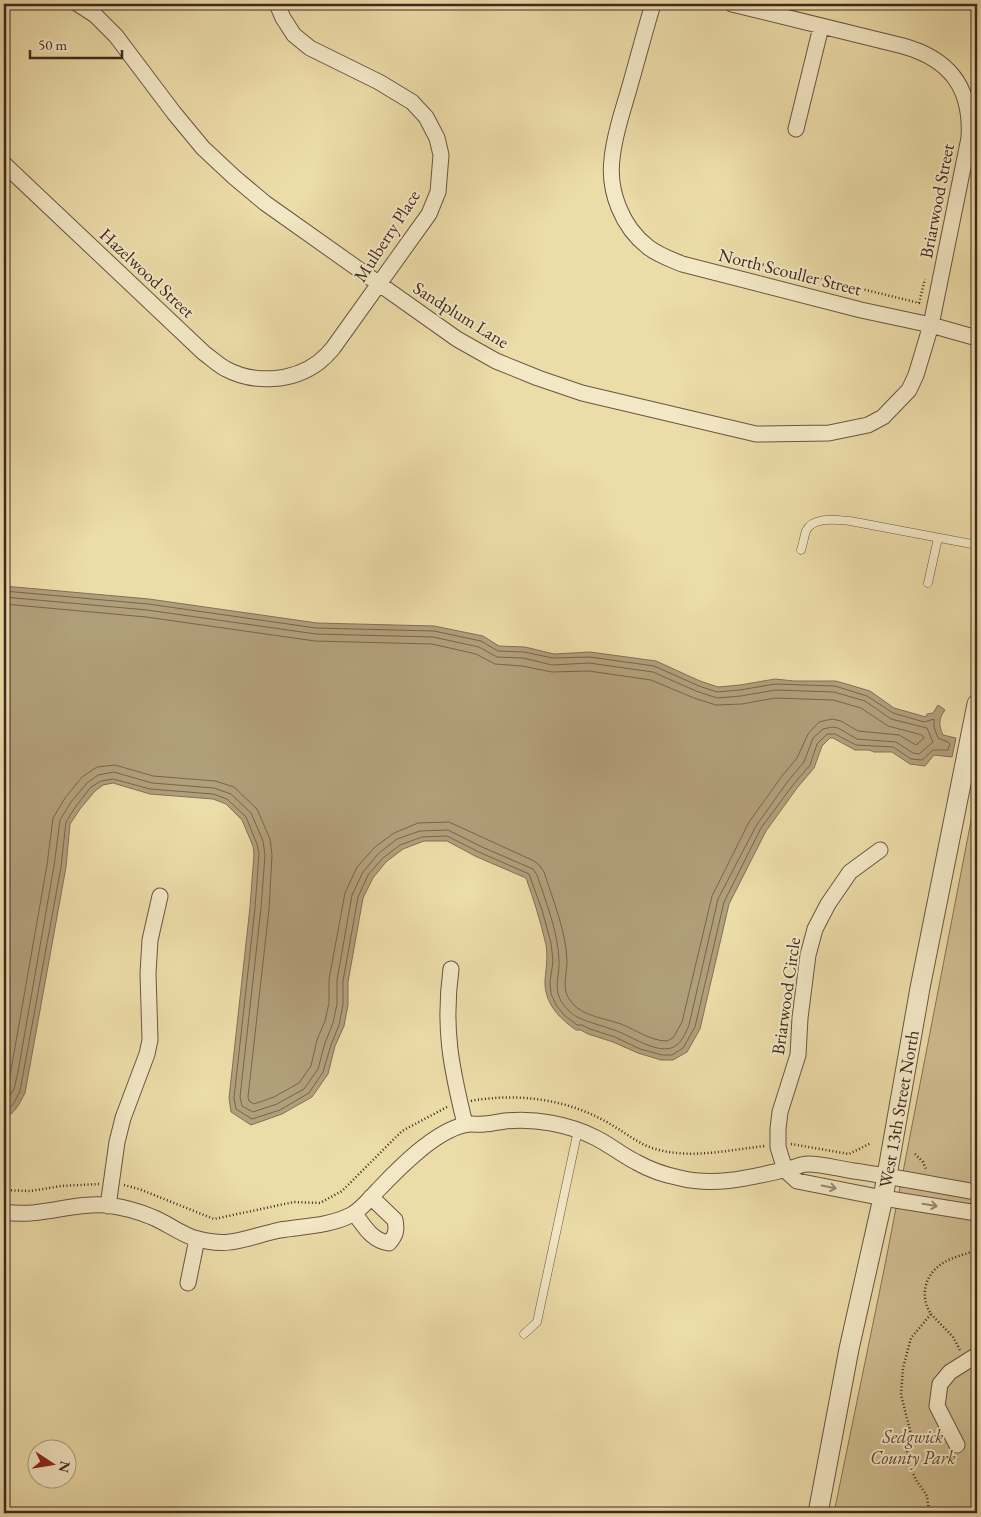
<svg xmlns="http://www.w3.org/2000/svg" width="981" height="1517" font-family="'EB Garamond',serif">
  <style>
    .green { fill: #cfbd91; stroke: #877258 }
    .water { fill: #b19f7a; stroke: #836f56 }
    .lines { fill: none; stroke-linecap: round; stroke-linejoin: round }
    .shore { stroke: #78644d; stroke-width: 1 }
    .service-casing { stroke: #6a5542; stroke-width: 9 }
    .minor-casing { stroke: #6a5542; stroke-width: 17 }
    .tertiary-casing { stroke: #6a5542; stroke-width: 21 }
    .path { stroke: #3f2820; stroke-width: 2.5; stroke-dasharray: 1 2.5; stroke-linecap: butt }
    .service { stroke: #f3e8c6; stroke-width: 8 }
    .minor { stroke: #f3e8c6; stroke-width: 15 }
    .tertiary { stroke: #f3e8c6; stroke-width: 19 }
    .oneway { stroke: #998873 }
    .labels { text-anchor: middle; stroke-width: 4; stroke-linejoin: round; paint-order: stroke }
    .street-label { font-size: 18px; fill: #3f2820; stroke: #f3e8c6 }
    .park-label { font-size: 18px; font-style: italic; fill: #5c4637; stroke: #f3e8c6 }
  </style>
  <rect width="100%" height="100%" fill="#ecdca8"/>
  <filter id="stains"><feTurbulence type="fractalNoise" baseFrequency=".004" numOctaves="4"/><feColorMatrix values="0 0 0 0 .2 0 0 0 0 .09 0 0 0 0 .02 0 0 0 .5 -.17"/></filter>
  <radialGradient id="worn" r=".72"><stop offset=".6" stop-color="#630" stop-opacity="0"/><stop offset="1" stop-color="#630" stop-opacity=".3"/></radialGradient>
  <path class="green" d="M 977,790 L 977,1513 L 834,1513 L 884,1270 Z"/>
  <path class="water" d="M 4,586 L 149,599 L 317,623 L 434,626 L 483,636 L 499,646 L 525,647 L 554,654 L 590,652 L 656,661 L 700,681 L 718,687 L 740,685 L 775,679 L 794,681 L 836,681 L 870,691 L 894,708 L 926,717 L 927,714 L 933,713 L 938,705 L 945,710 C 938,719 939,726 943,735 L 956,738 L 952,757 L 934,755 L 925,766 L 910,764 L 892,752 L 874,752 L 869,750 L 855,750 L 833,738 L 830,738 L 822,746 L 814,768 L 797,788 L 766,831 L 729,904 L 700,1029 L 687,1052 L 673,1060 L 661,1060 L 638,1053 L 613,1042 L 588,1034 L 581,1030 L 576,1030 C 559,1018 544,1003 545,980 C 546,968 548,958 546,945 C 541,923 534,900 526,878 L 477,857 L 447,841 L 424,841 L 403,849 L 386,862 L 373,878 L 363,898 L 348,982 L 348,1005 L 344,1026 L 335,1046 L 328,1074 L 312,1097 L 282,1114 L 251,1125 L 231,1112 L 229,1098 L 250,907 L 254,854 L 253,846 L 242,820 L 226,804 L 213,799 L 150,794 L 113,783 L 103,785 L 95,791 L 80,809 L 70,824 L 66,867 L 25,1093 C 20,1102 15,1115 4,1117 Z"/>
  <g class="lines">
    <path class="shore" d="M 4,591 L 148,604 L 316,628 L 434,631 L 481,641 L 498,651 L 524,652 L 553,658 L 590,657 L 654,666 L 699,686 L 717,692 L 740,690 L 775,684 L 835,686 L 867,696 L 893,713 L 924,722 L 934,719 L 934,727 L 938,738 L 948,742 L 950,744 L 948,750 L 933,750 L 922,760 L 911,759 L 893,747 L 856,745 L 835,734 L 827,734 L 817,744 L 810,765 L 793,785 L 761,828 L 724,902 L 695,1027 L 683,1048 L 672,1055 L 662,1055 L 640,1049 L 615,1037 L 590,1029 L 582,1025 L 577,1025 L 564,1015 L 556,1005 L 551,994 L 550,982 L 553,961 L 551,943 L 542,910 L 529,874 L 479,852 L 447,836 L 422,837 L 400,845 L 383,858 L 368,875 L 358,897 L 343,981 L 343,1005 L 339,1025 L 331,1045 L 323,1072 L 309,1093 L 280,1110 L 252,1119 L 236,1109 L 234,1098 L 255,908 L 259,854 L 257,844 L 246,817 L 227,799 L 213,794 L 150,789 L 113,779 L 101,781 L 91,787 L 76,806 L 66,822 L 61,867 L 20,1091 C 16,1099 12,1109 4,1112
      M 4,597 L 147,610 L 316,634 L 433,637 L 479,647 L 497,657 L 523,658 L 552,665 L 589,663 L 653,672 L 696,691 L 717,698 L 741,696 L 775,690 L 834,692 L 865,701 L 891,719 L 927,728 L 933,742 L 919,754 L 913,753 L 896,742 L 857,739 L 838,728 L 832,727 L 823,729 L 813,738 L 804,762 L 788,781 L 756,826 L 718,899 L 689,1025 C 685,1034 681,1045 671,1048 C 656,1053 630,1036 617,1031 C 604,1026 589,1023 577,1017 C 571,1014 565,1007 561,1001 C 553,987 560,975 559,960 C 558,932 546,902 537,875 L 533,869 L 482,847 L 448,830 L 420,831 L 397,839 L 379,853 L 363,872 L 352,895 L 337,980 L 337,1004 L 333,1023 L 325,1043 L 318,1069 L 304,1089 L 277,1104 L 253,1112 L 242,1106 L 240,1097 L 261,908 L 265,855 L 263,841 L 251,813 L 231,794 L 214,788 L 152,783 L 114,772 L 98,775 L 87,783 L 71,802 L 60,820 L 54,866 L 18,1072 L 14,1089 L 4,1105
      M 4,604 L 146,617 L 315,641 L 432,644 L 476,654 L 495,664 L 522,666 L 552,672 L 589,671 L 651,680 L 694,698 L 716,705 L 742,704 L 775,698 L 833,700 L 861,708 L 888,726 L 922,735 L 924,738 L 916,745 L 899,735 L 858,731 L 841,721 L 832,719 L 819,722 L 808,734 L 797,758 L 782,776 L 749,822 L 712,896 L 682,1022 L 673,1038 L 667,1041 C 651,1041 636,1030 621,1024 C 607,1019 583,1016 573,1004 C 560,990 567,977 567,961 C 566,931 553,900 544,872 L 540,866 L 534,861 L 449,822 L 418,823 L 394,833 L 375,847 L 357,867 L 345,893 L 329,979 L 329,1003 L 325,1021 L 317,1040 L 311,1066 L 299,1083 L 274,1097 L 254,1104 L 249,1101 L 248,1097 L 269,909 L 272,855 L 270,839 L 257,809 L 234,787 L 215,781 L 153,776 L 115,765 L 97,767 L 82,777 L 65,798 L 53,818 L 47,865 L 11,1070 L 7,1086 L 4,1093"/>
    <g class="service-casing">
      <path id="service" d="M 801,550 C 803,544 804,537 806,531 C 813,516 837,520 850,521 L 977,545
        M 928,583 L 938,538
        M 524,1334 L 537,1322 L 578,1130"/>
    </g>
    <g class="minor-casing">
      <path id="minor" d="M 78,4 L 95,15 L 116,36 L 174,113 L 203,148 L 234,177 L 265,203 L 457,339 L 496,361 L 538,378 L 582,393 L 756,434 L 829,433 L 868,425 L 883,417 L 909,390 L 916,375 L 931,325 L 969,138 C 972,88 950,59 903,46 L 732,4
        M 653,4 C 644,34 636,65 627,96 C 621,116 614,137 612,159 C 608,191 622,227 648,247 C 658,255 670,259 682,264 L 861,310 L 931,325 L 977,338
        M 796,129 L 821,27
        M 4,164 L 204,353 C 211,358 218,365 226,369 C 254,384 293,382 319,362 C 324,358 329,353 333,348 L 429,214 L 438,192 L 441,155 L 437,138 L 426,117 L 412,102 L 379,82 L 310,48 L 294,35 L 283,18 L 277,4
        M 880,850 L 850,872 L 828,904 L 815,929 L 808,955 L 800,1018 L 798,1055 L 780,1112 L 778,1129 L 778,1147 L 785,1170 L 797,1181 L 883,1198 L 977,1213
        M 451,969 C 443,1028 451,1067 465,1124
        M 108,1206 L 117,1142 L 123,1118 L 147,1054 L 150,1040 L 148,973 L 150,940 L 160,896
        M 4,1212 C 41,1218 72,1202 107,1205 C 122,1207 138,1211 152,1217 C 167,1223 179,1233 194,1238 C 230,1249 247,1237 280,1230 C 305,1226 329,1226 351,1215 C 361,1210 370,1198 378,1190 C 399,1168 434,1132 464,1125 C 470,1123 478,1125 484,1124 C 491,1124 498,1122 505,1121 C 535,1118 569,1124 596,1138 C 610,1145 622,1155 636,1162 C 650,1170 665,1175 680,1178 C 716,1187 752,1177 788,1169 C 794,1168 801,1164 808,1164 C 823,1164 839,1169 854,1171 C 895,1177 936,1185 977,1192
        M 355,1214 C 364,1226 372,1241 389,1243 C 396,1235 397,1230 395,1220 L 371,1197
        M 188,1283 L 197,1239
        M 957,1445 L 937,1406 L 940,1384 L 950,1372 L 977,1355"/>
    </g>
    <g class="tertiary-casing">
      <path id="tertiary" d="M 818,1513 L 849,1349 L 883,1198 L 920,988 L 977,704"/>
    </g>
    <path class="path" d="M 732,257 L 919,303 L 925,279
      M 471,1101 C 479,1099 487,1099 494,1098 C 537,1095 579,1104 615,1127 C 627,1134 638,1143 652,1148 C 690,1160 727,1150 765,1146
      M 977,1113 L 974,1130 L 977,1151
      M 791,1144 L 849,1154 L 871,1143
      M 915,1154 L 923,1162 L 926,1169
      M 124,1185 L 139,1189 L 214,1219 L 294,1202 L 320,1203 L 342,1191 L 402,1131 L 447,1107
      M 4,1190 L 31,1191 L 61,1186 L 99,1184
      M 931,1314 L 953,1337 L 960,1350
      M 929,1513 L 927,1496 L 916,1480 L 906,1457 L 911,1434 L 901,1395 L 903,1368 L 911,1338 L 931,1314 C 920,1297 924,1277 940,1265 C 949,1258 963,1255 974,1251 L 977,1246
      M 947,1513 L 951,1510"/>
    <use href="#service" class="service"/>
    <use href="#minor" class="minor"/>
    <use href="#tertiary" class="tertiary"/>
  </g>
  <defs><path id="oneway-shaft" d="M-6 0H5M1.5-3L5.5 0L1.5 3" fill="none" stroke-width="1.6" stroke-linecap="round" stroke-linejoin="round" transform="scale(1.25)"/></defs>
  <g class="oneway">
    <use href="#oneway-shaft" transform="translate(829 1187) rotate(11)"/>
    <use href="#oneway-shaft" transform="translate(930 1205) rotate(9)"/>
  </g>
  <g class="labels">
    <g class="street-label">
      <text transform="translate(937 201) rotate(-79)" y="6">Briarwood Street</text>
      <text transform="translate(387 236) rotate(-57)" y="6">Mulberry Place</text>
      <text transform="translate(790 272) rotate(14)" y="6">North Scouller Street</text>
      <text transform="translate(147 273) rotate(43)" y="6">Hazelwood Street</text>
      <text transform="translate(461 315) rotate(32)" y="6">Sandplum Lane</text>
      <text transform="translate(786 996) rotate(-82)" y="6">Briarwood Circle</text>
      <text transform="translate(899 1109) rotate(-80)" y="6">West 13th Street North</text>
    </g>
    <g class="park-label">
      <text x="913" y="1443">Sedgwick<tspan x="913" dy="21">County Park</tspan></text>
    </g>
  </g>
  <rect width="981" height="1517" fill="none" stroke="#ecdca8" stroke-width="20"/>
  <rect x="5" y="5" width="971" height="1507" fill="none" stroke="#3f2820" stroke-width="2.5"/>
  <rect x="10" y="10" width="961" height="1497" fill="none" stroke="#3f2820"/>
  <g transform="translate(52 1464) rotate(102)"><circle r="24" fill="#f3e8c6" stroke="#ab9b84"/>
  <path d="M0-4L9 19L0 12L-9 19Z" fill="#8f2418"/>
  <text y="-8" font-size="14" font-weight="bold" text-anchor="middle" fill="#3f2820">N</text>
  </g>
  <path d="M30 50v8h92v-8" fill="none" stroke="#3f2820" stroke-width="2.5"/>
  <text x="38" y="50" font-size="15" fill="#3f2820" stroke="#f3e8c6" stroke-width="4" paint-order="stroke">50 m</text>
  <rect width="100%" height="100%" filter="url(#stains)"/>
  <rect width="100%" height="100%" fill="url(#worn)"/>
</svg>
